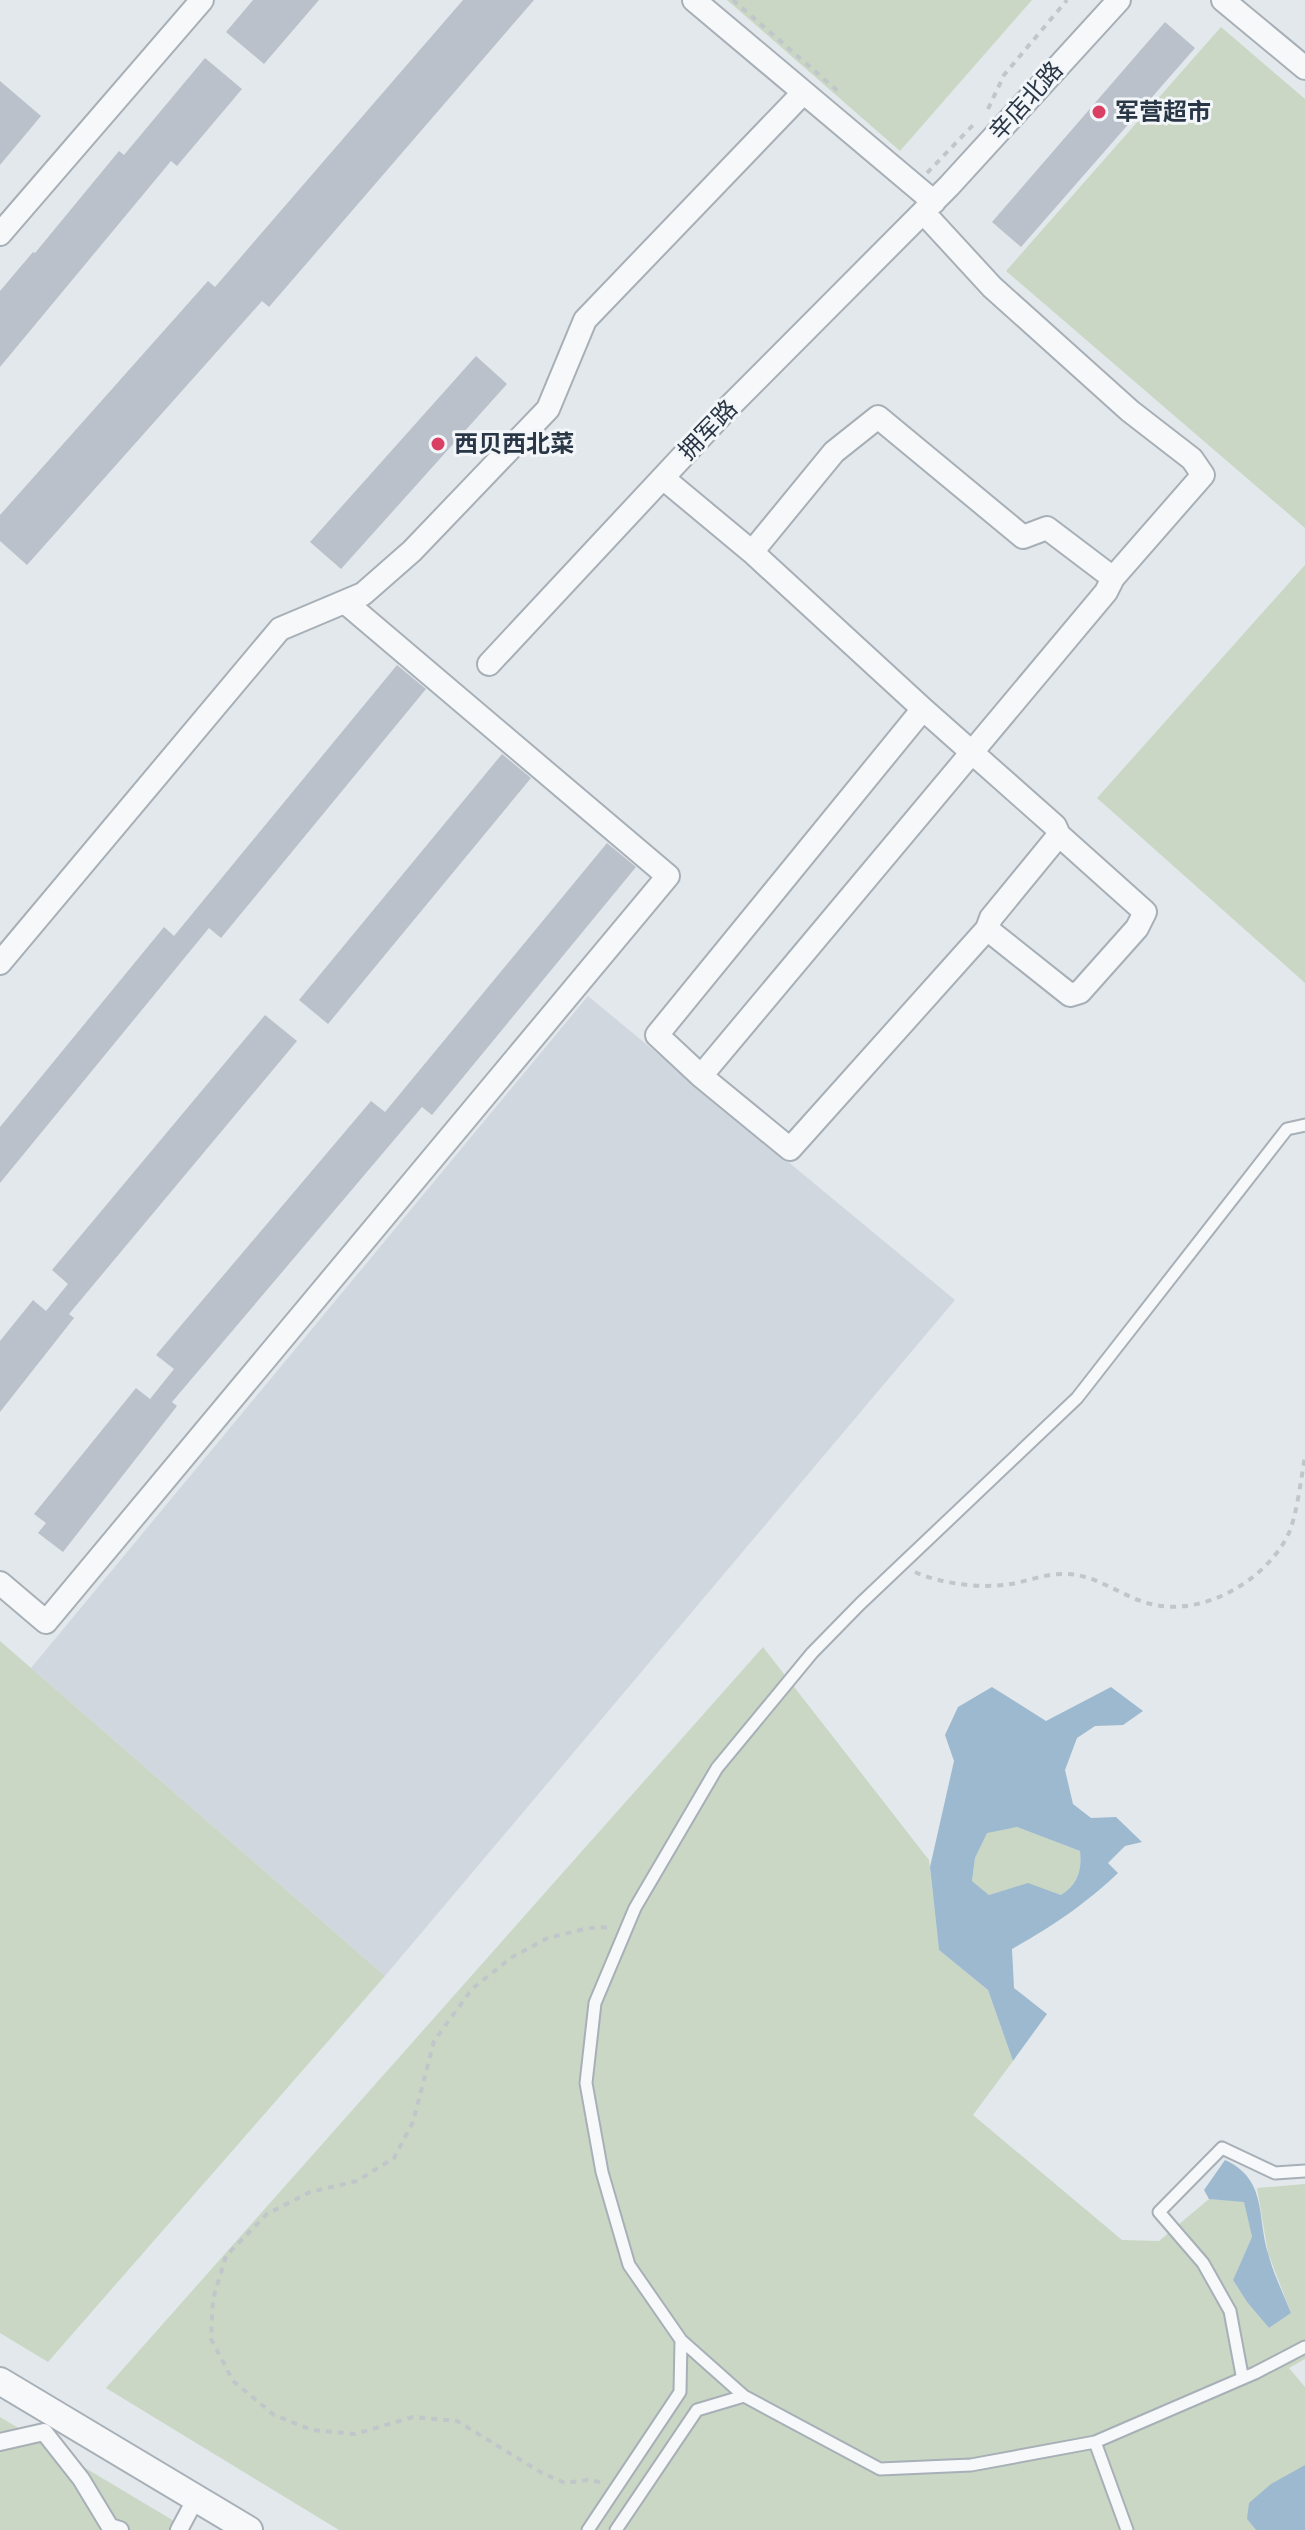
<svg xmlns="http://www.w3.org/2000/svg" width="1305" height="2530" font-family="Jost,'Noto Sans SC',sans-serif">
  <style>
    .built { fill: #d1d7df }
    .green { fill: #cad7c4 }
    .water { fill: #9cb9cf; fill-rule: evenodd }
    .building { fill: #bac1cb }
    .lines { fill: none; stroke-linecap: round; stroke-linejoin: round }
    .service-casing { stroke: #a7afb7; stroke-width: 15 }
    .pedestrian-casing { stroke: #a7afb7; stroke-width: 20 }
    .minor-casing { stroke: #a7afb7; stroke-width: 26 }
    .tertiary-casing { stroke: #a7afb7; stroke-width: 30 }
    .path { stroke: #c1c6cb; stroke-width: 4; stroke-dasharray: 6 6; stroke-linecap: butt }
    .service { stroke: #f7f8fa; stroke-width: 11 }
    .pedestrian { stroke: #f7f8fa; stroke-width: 16 }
    .minor { stroke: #f7f8fa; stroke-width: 22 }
    .tertiary { stroke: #f7f8fa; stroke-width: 26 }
    .poi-dot { fill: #da4064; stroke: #f3f6f9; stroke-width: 3 }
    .labels { text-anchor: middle; stroke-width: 6; stroke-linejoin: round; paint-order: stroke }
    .street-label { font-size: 24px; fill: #293646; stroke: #f3f6f9 }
    .poi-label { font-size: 24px; font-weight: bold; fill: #293646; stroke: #f3f6f9; text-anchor: start }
  </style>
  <rect width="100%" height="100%" fill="#e3e8ec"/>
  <path class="built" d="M 588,996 L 955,1300 L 385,1976 L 31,1668 Z"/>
  <path class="green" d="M 727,0 L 1032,0 L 900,151 Z
    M 1221,27 L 1305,99 L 1305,528 L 1006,271 Z
    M 1305,565 L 1305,983 L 1097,798 Z
    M 0,1641 L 385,1976 L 48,2362 L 0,2333 Z
    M 763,1647 L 929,1860 L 939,1950 L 988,1990 L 1013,2061 L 973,2115 L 1122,2240 L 1159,2241 L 1209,2199 L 1244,2201 L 1252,2237 L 1233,2280 L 1247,2302 L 1269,2328 L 1291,2313 L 1268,2253 L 1257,2188 L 1305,2184 L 1305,2359 L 1289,2368 L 1305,2387 L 1305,2465 L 1247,2519 L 1256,2530 L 339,2530 L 106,2388 Z
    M 1017,1827 L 1080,1851 C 1082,1870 1078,1884 1061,1895 L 1028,1884 L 989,1895 L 972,1881 L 975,1858 L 987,1832 Z
    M 0,2417 L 189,2530 L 0,2530 Z"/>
  <path class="water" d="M 992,1687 L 1046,1721 L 1111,1687 L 1143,1711 L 1123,1725 L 1095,1726 L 1077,1738 L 1065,1770 L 1073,1804 L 1091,1818 L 1116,1817 L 1142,1842 L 1125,1846 L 1108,1863 L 1118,1873 C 1084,1905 1053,1926 1012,1949 L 1014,1988 L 1047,2014 L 1013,2061 L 988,1990 L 939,1950 L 930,1867 L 954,1761 L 945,1735 L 958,1707 ZM 1017,1827 L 1080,1851 C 1082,1870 1078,1884 1061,1895 L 1028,1883 L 989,1895 L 972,1881 L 975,1858 L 987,1833 Z
    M 1225,2160 C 1267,2179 1257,2216 1268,2253 C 1273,2273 1283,2293 1291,2313 L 1269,2328 L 1247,2302 L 1233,2280 L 1252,2237 L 1244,2202 L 1209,2199 L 1204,2190 Z
    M 1305,2465 L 1305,2530 L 1256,2530 L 1247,2519 L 1249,2503 L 1271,2484 Z"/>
  <path class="building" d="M 253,0 L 319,0 L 264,64 L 226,32 Z
    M 463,0 L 534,0 L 269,307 L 262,301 L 27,565 L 0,541 L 0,515 L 208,281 L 215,287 Z
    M 1165,22 L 1195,48 L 1021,247 L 992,222 Z
    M 205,58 L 242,89 L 177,166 L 171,161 L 0,367 L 0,291 L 33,252 L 35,253 L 119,151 L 124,155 Z
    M 0,81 L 41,116 L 0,165 Z
    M 476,356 L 507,384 L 341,569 L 310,542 Z
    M 397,665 L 426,689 L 221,938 L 209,928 L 0,1183 L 0,1127 L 164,927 L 174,936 Z
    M 502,754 L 531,778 L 328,1024 L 299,1000 Z
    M 607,843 L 636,867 L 432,1115 L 422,1107 L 172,1402 L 177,1406 L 63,1552 L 38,1533 L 46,1523 L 34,1514 L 136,1388 L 150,1399 L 174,1369 L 156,1355 L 371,1101 L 385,1112 Z
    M 265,1015 L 297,1041 L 69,1314 L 74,1318 L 0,1412 L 0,1341 L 33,1300 L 46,1311 L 68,1284 L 52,1270 Z"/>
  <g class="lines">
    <g class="service-casing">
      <path id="service" d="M 1305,1125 L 1287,1129 L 1077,1398 L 860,1604 L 812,1653 L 717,1768 L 635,1908 L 595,2003 L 586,2083 L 602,2172 L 629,2265 L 681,2340 L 744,2396 L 880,2469 L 971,2465 L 1095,2442 L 1255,2373 L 1305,2347
        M 1242,2375 L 1230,2311 L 1203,2263 L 1159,2212 L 1222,2148 L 1275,2173 L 1305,2171
        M 1095,2442 L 1127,2530
        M 588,2530 L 680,2392 L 681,2340
        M 616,2530 L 697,2410 L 744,2396"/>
    </g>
    <g class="pedestrian-casing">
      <path id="pedestrian" d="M 0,2442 L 44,2432 L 81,2479 L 110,2527 L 120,2530
        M 179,2530 L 195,2500"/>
    </g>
    <g class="minor-casing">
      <path id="minor" d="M 694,0 L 934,202
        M 1223,0 L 1305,68
        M 0,234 L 202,0
        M 663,478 L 752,552 L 923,709 L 1055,826 L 1059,835 L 1145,912 L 1137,928 L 1080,992 L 1070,995 L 987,929
        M 752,552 L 834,452 L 878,417 L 1023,537 L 1047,528 L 1113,578
        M 489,664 L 725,411 L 949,186 L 1119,0
        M 923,709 L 657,1035 L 701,1076 L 790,1149 L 987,929 L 991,918 L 1059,835
        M 0,963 L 280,629 L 363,594 L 412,551 L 548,409 L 585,320 L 803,93
        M 701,1076 L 1106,592 L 1113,578 L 1203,475 L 1192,459 L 1130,411 L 992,287 L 923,212
        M 0,1583 L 46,1622 L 668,876 L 345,602"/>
    </g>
    <g class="tertiary-casing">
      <path id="tertiary" d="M 0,2381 L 249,2530"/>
    </g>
    <path class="path" d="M 733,0 L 840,93
      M 988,109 L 1004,75 L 1067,0
      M 927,173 L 974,124
      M 915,1572 C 942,1584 982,1589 1011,1584 C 1028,1581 1047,1573 1065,1574 C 1097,1574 1121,1597 1151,1604 C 1203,1617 1265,1581 1288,1535 C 1297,1516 1301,1478 1305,1457
      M 600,2482 L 588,2480 L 565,2483 L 542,2473 L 457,2421 L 413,2417 L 355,2434 L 312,2430 L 274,2415 L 233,2381 L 211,2339 L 213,2299 L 226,2256 L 267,2214 L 310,2192 L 357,2181 L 394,2158 L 413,2122 L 434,2041 L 472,1989 L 512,1957 L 548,1938 L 588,1928 L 612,1927"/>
    <use href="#service" class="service"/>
    <use href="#pedestrian" class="pedestrian"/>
    <use href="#minor" class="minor"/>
    <use href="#tertiary" class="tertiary"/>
  </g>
  <g class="poi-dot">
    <circle cx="1099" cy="112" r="8"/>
    <circle cx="438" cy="444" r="8"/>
  </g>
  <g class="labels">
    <g class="street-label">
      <text transform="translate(1026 101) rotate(-48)" y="8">辛店北路</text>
      <text transform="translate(708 430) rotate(-46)" y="8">拥军路</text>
    </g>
    <g class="poi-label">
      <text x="1115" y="120">军营超市</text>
      <text x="454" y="452">西贝西北菜</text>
    </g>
  </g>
</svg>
